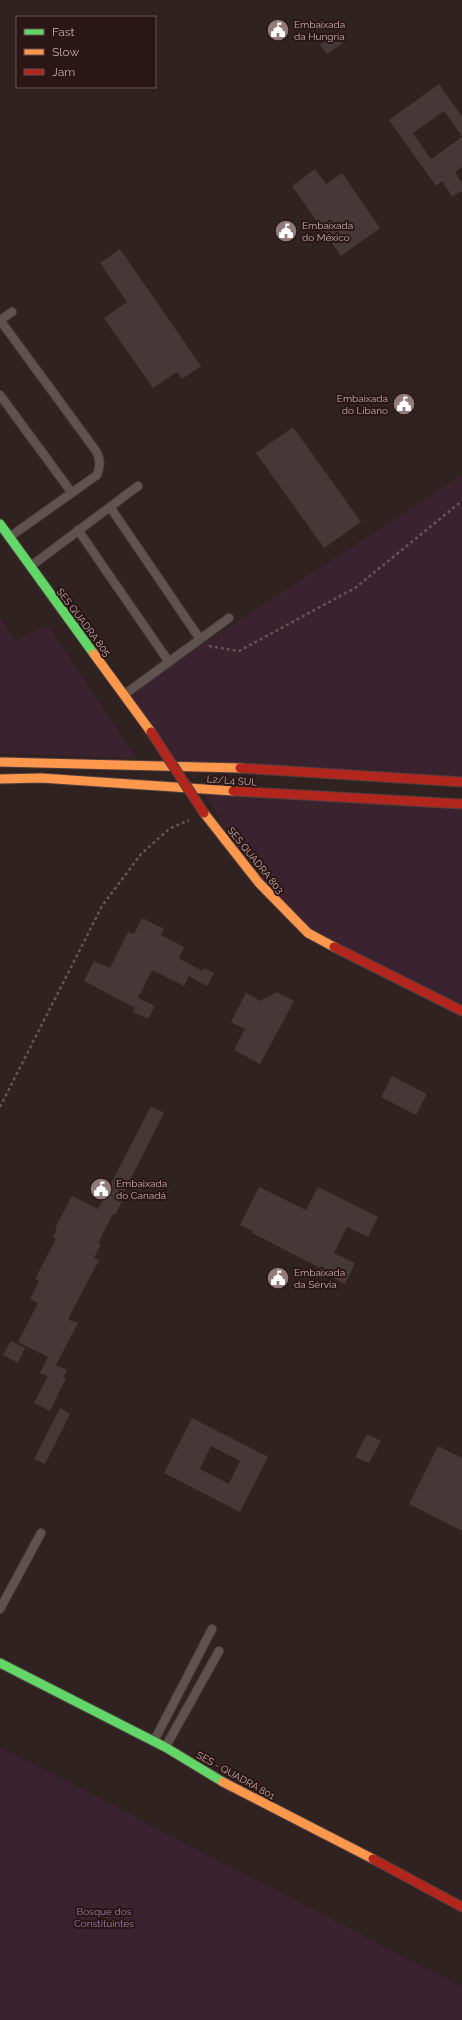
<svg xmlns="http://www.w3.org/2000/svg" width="462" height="2020" font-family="Raleway,sans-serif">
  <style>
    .green { fill: #3b222f }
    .building { fill: #463838; fill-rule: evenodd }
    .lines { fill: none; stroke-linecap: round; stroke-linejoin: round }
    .lane-casing { stroke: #493d3d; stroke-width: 10 }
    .fast-casing { stroke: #4e3f3f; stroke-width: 11 }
    .slow-casing { stroke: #4e3f3f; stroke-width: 11 }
    .jam-casing { stroke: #4e3f3f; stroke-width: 11 }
    .path { stroke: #645556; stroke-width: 2.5; stroke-dasharray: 3 3; stroke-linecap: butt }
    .lane { stroke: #605251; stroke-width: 8 }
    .fast { stroke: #63d668; stroke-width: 9 }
    .slow { stroke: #ff974d; stroke-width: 9 }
    .jam { stroke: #b3261e; stroke-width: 9 }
    .jam-bridge-casing { stroke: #4e3f3f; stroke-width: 11; stroke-linecap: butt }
    .jam-bridge { stroke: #b3261e; stroke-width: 9 }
    .labels { text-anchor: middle; stroke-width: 4; stroke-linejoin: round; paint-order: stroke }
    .poi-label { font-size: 10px; fill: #c5aaa9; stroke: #2b1616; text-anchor: start }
    .street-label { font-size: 10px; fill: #c5aaa9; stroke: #2b1616 }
    .park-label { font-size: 10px; fill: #9d7fac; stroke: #2b1616 }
  </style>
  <rect width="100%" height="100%" fill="#312222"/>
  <path class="green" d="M 462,475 L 462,781 L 178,765 L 125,695 Z
    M 0,617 L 15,640 L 48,626 L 136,758 L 0,753 Z
    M 202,789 L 462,804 L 462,1010 L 308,933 L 259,883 Z
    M 0,1747 L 462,1987 L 462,2020 L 0,2020 Z"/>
  <path class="building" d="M 340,31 L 347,40 L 327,54 L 320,45 Z
    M 439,84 L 462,117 L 462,136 L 444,111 L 413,133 L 431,159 L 462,137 L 462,167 L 455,172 L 462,183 L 462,191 L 452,197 L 442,181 L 436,186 L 389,120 Z
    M 315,169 L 326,184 L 342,173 L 380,228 L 341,256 L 292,186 Z
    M 120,249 L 201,366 L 182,379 L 177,372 L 153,388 L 104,318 L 127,302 L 100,263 Z
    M 293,427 L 361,522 L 324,548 L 256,453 Z
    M 142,918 L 164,929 L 161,935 L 184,947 L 179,958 L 202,971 L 204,968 L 214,973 L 207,986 L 189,976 L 184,986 L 152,970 L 138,998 L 155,1006 L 148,1019 L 133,1012 L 135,1008 L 84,981 L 94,961 L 110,968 L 128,932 L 134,934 Z
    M 277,992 L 294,1001 L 260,1064 L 234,1050 L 245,1029 L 231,1022 L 246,993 L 260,1001 Z
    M 392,1076 L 427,1094 L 416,1115 L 381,1097 Z
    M 151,1106 L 164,1113 L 123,1194 L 125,1195 L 115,1215 L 113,1214 L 98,1243 L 101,1244 L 94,1258 L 99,1260 L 68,1319 L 78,1323 L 56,1365 L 67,1370 L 63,1377 L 66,1378 L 50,1411 L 34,1403 L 48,1376 L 40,1373 L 48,1357 L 18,1342 L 38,1303 L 30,1299 L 39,1281 L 35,1279 L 56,1239 L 53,1237 L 57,1229 L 55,1228 L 72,1196 L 98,1209 Z
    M 259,1187 L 306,1210 L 318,1187 L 378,1217 L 368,1237 L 347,1227 L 334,1253 L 355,1263 L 345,1284 L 319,1271 L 320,1268 L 252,1233 L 253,1231 L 240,1225 Z
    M 11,1341 L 25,1348 L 18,1363 L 3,1355 Z
    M 60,1408 L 70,1414 L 45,1464 L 34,1459 Z
    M 192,1418 L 268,1457 L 240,1512 L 164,1473 ZM 211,1446 L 240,1461 L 229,1484 L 200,1469 Z
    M 367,1434 L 381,1441 L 369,1463 L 355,1457 Z
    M 438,1446 L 462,1458 L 462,1531 L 409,1504 Z"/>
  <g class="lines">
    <g class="lane-casing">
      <path id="lane" d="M 0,320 L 96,451 C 101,460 100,466 97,475 L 11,536
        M 0,320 L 12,312
        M 0,395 L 72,493
        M 110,507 L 138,486
        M 78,530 L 169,662
        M 31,566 L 110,507 L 200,639
        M 125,694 L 229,618
        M 0,1609 L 41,1533
        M 154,1741 L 212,1629
        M 166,1746 L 219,1651"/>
    </g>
    <g class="fast-casing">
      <path id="fast" d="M 0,524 L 94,654
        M 0,1663 L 165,1747 L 223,1782"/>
    </g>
    <g class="slow-casing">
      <path id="slow" d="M 94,654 L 151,732
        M 0,762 L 240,768
        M 0,779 L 41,778 L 233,791
        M 204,813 L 259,883 L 308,933 L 334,947
        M 223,1782 L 373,1859"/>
    </g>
    <g class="jam-casing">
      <path id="jam" d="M 240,768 L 462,782
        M 233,791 L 462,804
        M 334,947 L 462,1011
        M 373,1859 L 462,1907"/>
    </g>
    <path class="path" d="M 209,646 L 239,651 L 355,588 L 462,501
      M 0,1107 L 102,906 L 141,854 L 169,829 L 189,820"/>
    <use href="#lane" class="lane"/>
    <use href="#fast" class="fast"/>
    <use href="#slow" class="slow"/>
    <use href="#jam" class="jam"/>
    <g class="jam-bridge-casing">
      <path id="jam-bridge" d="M 151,732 L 204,813"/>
    </g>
    <use href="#jam-bridge" class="jam-bridge"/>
  </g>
  <defs>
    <g id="civic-disc" transform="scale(1.15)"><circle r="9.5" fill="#917a7a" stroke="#2b1616"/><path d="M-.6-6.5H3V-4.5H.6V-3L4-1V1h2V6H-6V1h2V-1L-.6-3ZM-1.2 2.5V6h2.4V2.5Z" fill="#fff"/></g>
  </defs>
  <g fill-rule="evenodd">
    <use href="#civic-disc" x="278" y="30"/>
    <use href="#civic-disc" x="286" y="231"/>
    <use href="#civic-disc" x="404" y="404"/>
    <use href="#civic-disc" x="101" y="1189"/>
    <use href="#civic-disc" x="278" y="1278"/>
  </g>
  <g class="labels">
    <g class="poi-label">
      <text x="294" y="28">Embaixada<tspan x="294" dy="12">da Hungria</tspan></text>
      <text x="302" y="229">Embaixada<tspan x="302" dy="12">do México</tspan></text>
      <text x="388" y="402" text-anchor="end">Embaixada<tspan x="388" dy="12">do Líbano</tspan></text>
      <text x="116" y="1187">Embaixada<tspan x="116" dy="12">do Canadá</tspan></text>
      <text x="294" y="1276">Embaixada<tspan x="294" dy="12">da Sérvia</tspan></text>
    </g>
    <g class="street-label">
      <text transform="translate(84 622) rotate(53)" y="4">SES QUADRA 805</text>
      <text transform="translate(232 780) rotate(4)" y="4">L2/L4 SUL</text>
      <text transform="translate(256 860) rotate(51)" y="4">SES QUADRA 803</text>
      <text transform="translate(236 1775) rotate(29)" y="4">SES - QUADRA 801</text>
    </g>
    <g class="park-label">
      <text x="104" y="1915">Bosque dos<tspan x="104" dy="12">Constituintes</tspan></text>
    </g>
  </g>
  <rect x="16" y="16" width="140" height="72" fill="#2b1616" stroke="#695151"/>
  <rect x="24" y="29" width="20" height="6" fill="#63d668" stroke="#695151"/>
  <text x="52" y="36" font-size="12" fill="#c5aaa9">Fast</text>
  <rect x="24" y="49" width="20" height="6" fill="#ff974d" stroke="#695151"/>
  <text x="52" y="56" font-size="12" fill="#c5aaa9">Slow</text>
  <rect x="24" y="69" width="20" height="6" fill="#b3261e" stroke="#695151"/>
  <text x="52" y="76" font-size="12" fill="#c5aaa9">Jam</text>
</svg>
